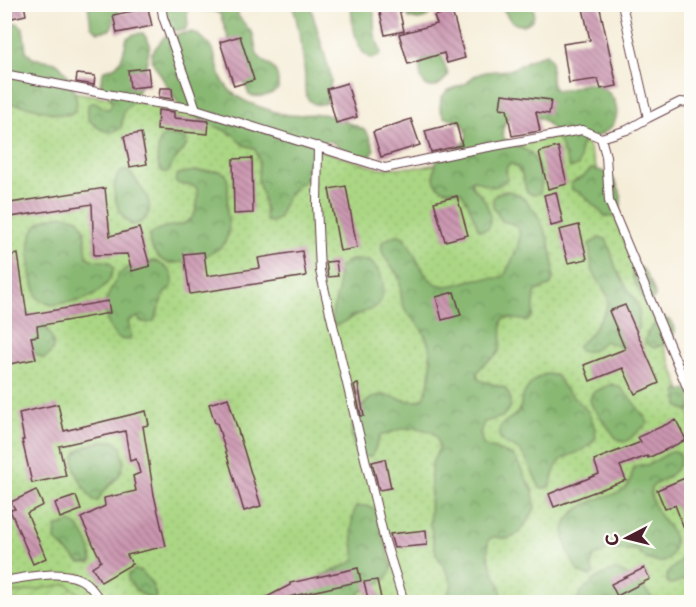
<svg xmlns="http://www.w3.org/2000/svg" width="696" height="607" font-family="'Playpen Sans',sans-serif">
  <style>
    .grass { fill: url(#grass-dots); stroke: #7a7b58; stroke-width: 1.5 }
    .forest { fill: url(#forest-crowns); stroke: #696c4e; stroke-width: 1.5 }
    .garden { fill: url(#garden-furrows); stroke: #7a7b58; stroke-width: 1.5 }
    .building { fill: url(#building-back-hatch) }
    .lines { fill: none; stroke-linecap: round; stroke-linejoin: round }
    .service-casing { stroke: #643e45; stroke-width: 10 }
    .service { stroke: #fff; stroke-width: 8 }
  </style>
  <defs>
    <pattern id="grass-dots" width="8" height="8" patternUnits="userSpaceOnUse" patternTransform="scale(1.5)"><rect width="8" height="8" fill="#abd784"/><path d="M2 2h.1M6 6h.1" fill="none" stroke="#95b872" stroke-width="1.8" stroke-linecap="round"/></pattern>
    <pattern id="forest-crowns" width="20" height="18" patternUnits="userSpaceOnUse" patternTransform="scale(1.5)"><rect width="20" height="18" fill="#88b872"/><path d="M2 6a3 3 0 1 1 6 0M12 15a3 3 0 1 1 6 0" fill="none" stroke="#71955e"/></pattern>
    <pattern id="garden-furrows" width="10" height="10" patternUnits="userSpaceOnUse" patternTransform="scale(1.5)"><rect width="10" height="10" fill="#abd784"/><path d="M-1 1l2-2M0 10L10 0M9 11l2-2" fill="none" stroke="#95b872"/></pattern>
    <pattern id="building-back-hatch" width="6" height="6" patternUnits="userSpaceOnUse" patternTransform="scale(1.5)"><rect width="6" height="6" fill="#ca96b0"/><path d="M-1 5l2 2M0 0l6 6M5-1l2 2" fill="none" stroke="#a67a8f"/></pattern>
  </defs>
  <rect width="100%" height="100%" fill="#fdfcf7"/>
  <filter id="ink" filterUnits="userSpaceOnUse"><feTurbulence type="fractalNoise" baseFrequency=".0167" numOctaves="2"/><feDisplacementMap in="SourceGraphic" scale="12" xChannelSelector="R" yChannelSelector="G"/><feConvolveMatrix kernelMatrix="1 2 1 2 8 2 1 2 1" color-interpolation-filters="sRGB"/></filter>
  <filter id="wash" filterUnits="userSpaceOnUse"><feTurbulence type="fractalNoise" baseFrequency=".008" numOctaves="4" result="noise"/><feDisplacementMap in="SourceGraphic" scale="24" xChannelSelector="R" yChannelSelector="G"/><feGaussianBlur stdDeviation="1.35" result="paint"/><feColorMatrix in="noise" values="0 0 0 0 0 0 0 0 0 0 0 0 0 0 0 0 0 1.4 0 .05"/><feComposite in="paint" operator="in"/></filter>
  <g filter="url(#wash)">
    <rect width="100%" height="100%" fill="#f5edd8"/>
    <path class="grass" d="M 4,82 L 186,109 L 378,168 L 423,167 L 563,135 L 578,138 L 588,146 L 691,417 L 691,602 L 5,602 Z"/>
    <path class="forest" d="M 88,5 L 119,5 L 119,10 L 110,30 L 98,32 L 91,26 Z
      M 161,5 L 186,5 L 188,25 L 185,30 L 169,30 Z
      M 196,5 L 237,5 L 238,16 L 253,34 L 257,55 C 271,69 279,65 278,89 C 268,97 261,98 249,95 L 220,14 L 214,11 L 201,10 Z
      M 293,5 L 310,5 L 330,73 L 331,82 L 327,102 C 321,105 315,106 310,101 C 304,96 305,86 305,79 C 304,54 299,29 293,5 Z
      M 352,5 L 372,5 C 376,15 373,24 375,35 C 377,42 380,47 381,54 C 360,74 349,17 352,5 Z
      M 405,5 L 448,5 C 429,8 430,25 409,18 Z
      M 501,5 L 531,5 C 540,15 529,29 516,24 C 508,21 505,11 501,5 Z
      M 9,23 L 17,23 L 23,28 L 26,51 L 32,58 C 39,60 48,60 55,62 C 65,66 86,106 72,113 C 59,121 21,98 5,106 L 4,25 Z
      M 193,32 C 225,50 210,67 228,88 C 238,101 258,106 272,111 C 292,119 302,113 322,114 C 331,115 340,120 348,123 C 366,129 369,131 374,150 L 371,156 L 355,156 L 330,141 L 317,143 L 310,158 L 307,177 L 288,195 L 278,219 L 272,222 L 266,221 L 264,201 L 258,182 L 259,161 L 255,149 L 242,144 L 234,135 L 192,115 L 178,104 L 152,61 L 151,54 L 165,36 Z
      M 143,33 L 150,44 C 147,63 140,99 124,111 L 121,128 C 109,137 98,129 88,119 L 88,105 L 91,103 L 97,103 L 105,109 L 109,109 L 112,103 L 109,93 L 104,91 L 100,85 L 104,70 C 123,68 123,53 127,38 L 134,34 Z
      M 440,51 L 448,75 C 434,96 418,88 420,64 L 429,52 Z
      M 546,54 C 558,63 545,74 555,90 C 568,93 579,82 592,84 C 611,87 625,110 611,127 C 604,136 589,137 580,146 L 580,159 L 578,166 L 570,168 C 555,135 553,108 509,117 C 490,143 516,144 531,153 C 538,164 544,180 540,193 L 534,195 L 527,192 L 521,172 L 513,164 L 509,164 L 506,169 L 507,179 C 494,193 487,184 474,180 L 471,182 C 473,190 475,189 480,194 C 488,203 493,219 488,229 L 479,230 L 467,201 L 461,192 C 456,190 451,191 446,190 C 430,186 433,172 437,160 C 452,153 477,142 462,123 L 444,117 L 440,109 L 441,98 L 447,91 L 467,83 L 474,76 L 485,72 L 510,70 L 536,57 Z
      M 165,135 L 186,138 L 187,145 L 174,161 L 168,172 L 163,172 C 154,164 158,150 160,139 Z
      M 591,169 C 614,170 626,192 619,213 L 612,217 L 605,216 L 581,193 L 572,190 L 571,183 L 583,177 Z
      M 126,170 C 136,176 137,184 144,192 C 154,206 150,221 133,225 C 115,217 105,175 126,170 Z
      M 195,171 L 220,171 L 226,174 C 231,191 226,198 227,211 C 228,222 231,231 225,242 C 219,254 183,264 170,263 C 158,261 149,248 149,236 C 170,215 198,241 198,190 L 194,186 L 179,184 L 175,181 L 178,174 Z
      M 507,191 C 538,194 561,259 551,285 C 546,288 539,288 535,293 L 533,316 L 528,321 L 509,318 L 503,319 C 499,329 505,342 498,353 C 492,362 483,360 477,374 L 479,380 L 505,388 L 510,397 L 510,408 L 502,417 L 484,422 L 480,433 L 483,445 L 514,456 L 533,491 L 535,508 L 528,521 L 516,535 L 509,539 L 494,537 L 489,539 C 482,563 504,581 502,602 L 445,602 L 452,585 L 448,574 L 436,554 L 430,524 L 431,476 L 432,463 L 439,448 L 437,438 L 432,432 L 417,428 L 401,429 L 380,436 L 372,456 C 356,460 350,440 352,427 C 353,419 364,403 370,399 C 389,387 407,409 424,398 C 433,374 435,348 420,327 C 414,319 406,314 403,305 C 399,295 403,283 397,274 C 390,262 380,258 382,242 C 387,240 394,234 399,235 C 412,237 419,280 440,285 C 453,288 464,281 477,279 C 487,277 492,281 504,276 C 509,266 527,236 516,226 C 512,223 506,222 502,221 L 493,207 L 493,198 L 498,193 Z
      M 63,215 L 79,219 L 84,228 L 87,257 L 93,260 L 110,262 L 114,269 L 108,282 L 96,294 L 83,300 L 51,305 L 38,299 C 31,282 23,240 37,225 C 43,218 54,217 63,215 Z
      M 600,238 L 606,239 C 612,251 613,264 619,274 C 638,309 645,300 635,343 L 626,349 L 605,341 L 594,350 L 582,352 L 578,349 L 578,345 L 589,336 L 605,312 L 608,303 L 608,296 L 592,270 L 589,244 Z
      M 351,260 C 358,260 364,259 370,262 C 381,269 387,287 381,300 C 376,311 364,311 354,316 C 346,320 343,325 333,325 L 332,313 L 338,292 L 338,272 L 342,265 Z
      M 155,261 C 167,267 176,273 172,287 C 159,294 161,309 154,321 L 148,323 L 140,321 L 138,317 L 128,321 L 131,334 L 130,339 C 110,345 102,312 107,298 C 110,291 118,274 124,270 C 131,264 146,263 155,261 Z
      M 638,267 L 643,269 C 648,279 655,287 655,297 L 651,301 L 643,299 L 633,278 L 632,270 Z
      M 28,313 C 44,320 67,348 43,359 L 5,332 L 8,315 Z
      M 667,319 C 686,331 667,344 654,348 L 645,342 C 646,330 656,322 667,319 Z
      M 548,374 L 557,376 C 570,405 592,399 596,437 C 579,464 557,443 551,485 L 546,488 L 540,488 C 533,476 530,461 520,451 C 513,445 501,445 499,435 C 497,421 513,420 519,411 C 521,408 521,402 522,398 C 527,387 536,375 548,374 Z
      M 611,384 C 614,385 618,386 621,388 C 625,391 647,419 648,423 L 627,441 L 623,442 L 616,438 L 592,406 L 590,400 L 592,393 Z
      M 686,390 L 691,391 L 691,411 L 683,409 L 678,406 L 677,391 Z
      M 102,441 L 114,441 L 121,447 L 124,463 L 119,476 L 102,493 L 98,501 L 94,501 C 86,491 68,467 76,453 C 81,446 95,444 102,441 Z
      M 672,451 L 676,451 L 680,455 C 681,474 664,478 651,487 C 651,494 651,499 654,505 C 660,523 683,532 671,555 C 668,560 662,563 655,562 C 647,561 642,555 637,550 L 608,550 L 594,556 L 591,566 L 594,574 L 590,576 L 579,573 C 558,538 555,515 598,499 C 608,495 621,495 628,486 C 632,481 631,474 633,468 L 639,465 L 648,465 Z
      M 356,506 L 367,506 L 376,510 L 392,568 L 386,579 L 360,592 L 355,602 L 242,602 L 287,591 L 351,563 L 355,558 C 353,540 349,523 356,506 Z
      M 70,522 C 82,525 94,550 91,563 L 80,563 L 55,540 L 56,527 Z
      M 691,523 L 691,578 L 688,578 L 672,584 L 667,582 C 666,566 675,570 681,559 C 683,554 681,550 682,545 C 684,538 688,530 691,523 Z
      M 134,570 L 141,571 C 148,577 155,587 156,597 L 152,600 L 136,590 L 128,580 L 128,575 Z
      M 615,570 C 631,573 645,590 656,602 L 575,602 C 582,588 599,574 615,570 Z"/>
    <path class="garden" d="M 67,584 L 90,602 L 5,602 L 5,595 Z"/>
    <g id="blocks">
      <path class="building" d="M 9,4 L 24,4 L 26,15 L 12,18 Z
        M 378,4 L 398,4 L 404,31 L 385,35 Z
        M 582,4 L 599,4 L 617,86 L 601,89 L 598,79 L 569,83 L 563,44 L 590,40 Z
        M 148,8 L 152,26 L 117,33 L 113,15 Z
        M 452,11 L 465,58 L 447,63 L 444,53 L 408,64 L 399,34 L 437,24 L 434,16 Z
        M 240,36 L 254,80 L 234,86 L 220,42 Z
        M 148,68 L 150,86 L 130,88 L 128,70 Z
        M 77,74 L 95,76 L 94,85 L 76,82 Z
        M 347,83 L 357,117 L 336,123 L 327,89 Z
        M 160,88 L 172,88 L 173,99 L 159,97 Z
        M 502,94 L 551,100 L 549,114 L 536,112 L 540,131 L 512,136 L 507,109 L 500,108 Z
        M 158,110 L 174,112 L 174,118 L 209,121 L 208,134 L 157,130 Z
        M 411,119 L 420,145 L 381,157 L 373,132 Z
        M 456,123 L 462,145 L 431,152 L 425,131 Z
        M 141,133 L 147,164 L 130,167 L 124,136 Z
        M 558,147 L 567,184 L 548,189 L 539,152 Z
        M 252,158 L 253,213 L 234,214 L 233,159 Z
        M 346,186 L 357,248 L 340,251 L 329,189 Z
        M 105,188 L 110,236 L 139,228 L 150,266 L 132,271 L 127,254 L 94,255 L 92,204 L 4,218 L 4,204 Z
        M 556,192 L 563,223 L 551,226 L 544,195 Z
        M 457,196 L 468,235 L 445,241 L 434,202 Z
        M 579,225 L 587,259 L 568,263 L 559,230 Z
        M 302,251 L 306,276 L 190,294 L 184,254 L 204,252 L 207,276 L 260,268 L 258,258 Z
        M 18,254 L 27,315 L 108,301 L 110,313 L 37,326 L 38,336 L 31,337 L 36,359 L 4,365 L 4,292 L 10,291 L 5,256 Z
        M 336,261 L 338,276 L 328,277 L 326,262 Z
        M 454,292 L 461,315 L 442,320 L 436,297 Z
        M 625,305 L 659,383 L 635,394 L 623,368 L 590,381 L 584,365 L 625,349 L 609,311 Z
        M 358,384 L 364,416 L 361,416 L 354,385 Z
        M 228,398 L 261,506 L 244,511 L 217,423 L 215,423 L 209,404 Z
        M 58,404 L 64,431 L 146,411 L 149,425 L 143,426 L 154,495 L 166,546 L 127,555 L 132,564 L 101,582 L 92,567 L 101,561 L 81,518 L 105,506 L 104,498 L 136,491 L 133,476 L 140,473 L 136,459 L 130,461 L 125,431 L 59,446 L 66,476 L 32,483 L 22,440 L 24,440 L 19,413 Z
        M 676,420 L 686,440 L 648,458 L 647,456 L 620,466 L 626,480 L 554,507 L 549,494 L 599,474 L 594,460 L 641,442 L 638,437 Z
        M 385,459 L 391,488 L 379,490 L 372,462 Z
        M 692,475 L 692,546 L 691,546 L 675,505 L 665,509 L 657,490 Z
        M 36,490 L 43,505 L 27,513 L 46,558 L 33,564 L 10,510 L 15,509 L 11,502 Z
        M 76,496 L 81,510 L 60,518 L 55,503 Z
        M 426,530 L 427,545 L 394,548 L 390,534 Z
        M 358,568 L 361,581 L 266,602 L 265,598 L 290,585 L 290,583 Z
        M 644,568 L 650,579 L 617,596 L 611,584 Z
        M 377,580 L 382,603 L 369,603 L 364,582 Z"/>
    </g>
  </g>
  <g filter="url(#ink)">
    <use href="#blocks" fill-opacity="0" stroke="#643e45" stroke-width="1.5"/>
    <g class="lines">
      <g class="service-casing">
        <path id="service" d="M 161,4 L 163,17 L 196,109
          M 622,4 L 648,118 L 680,102 L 692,103
          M 4,74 L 143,101 L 196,109 L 385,168 L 461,152 L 582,130 L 601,138 L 627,130 L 648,118
          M 601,138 L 606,156 L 609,201 L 692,399
          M 318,146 L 317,204 L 320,271 L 384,538 L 404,602
          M 4,581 C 27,577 69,567 87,584 C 93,589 97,597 102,602"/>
      </g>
      <use href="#service" class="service"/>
    </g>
  </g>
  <rect width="696" height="607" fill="none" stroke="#fdfcf7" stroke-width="24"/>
  <g transform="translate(627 538) rotate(263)" stroke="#fdfcf7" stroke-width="4.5" paint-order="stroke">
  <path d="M0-4.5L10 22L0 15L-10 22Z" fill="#4a1f2b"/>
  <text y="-9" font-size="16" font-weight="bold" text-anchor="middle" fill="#4a1f2b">С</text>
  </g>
</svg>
